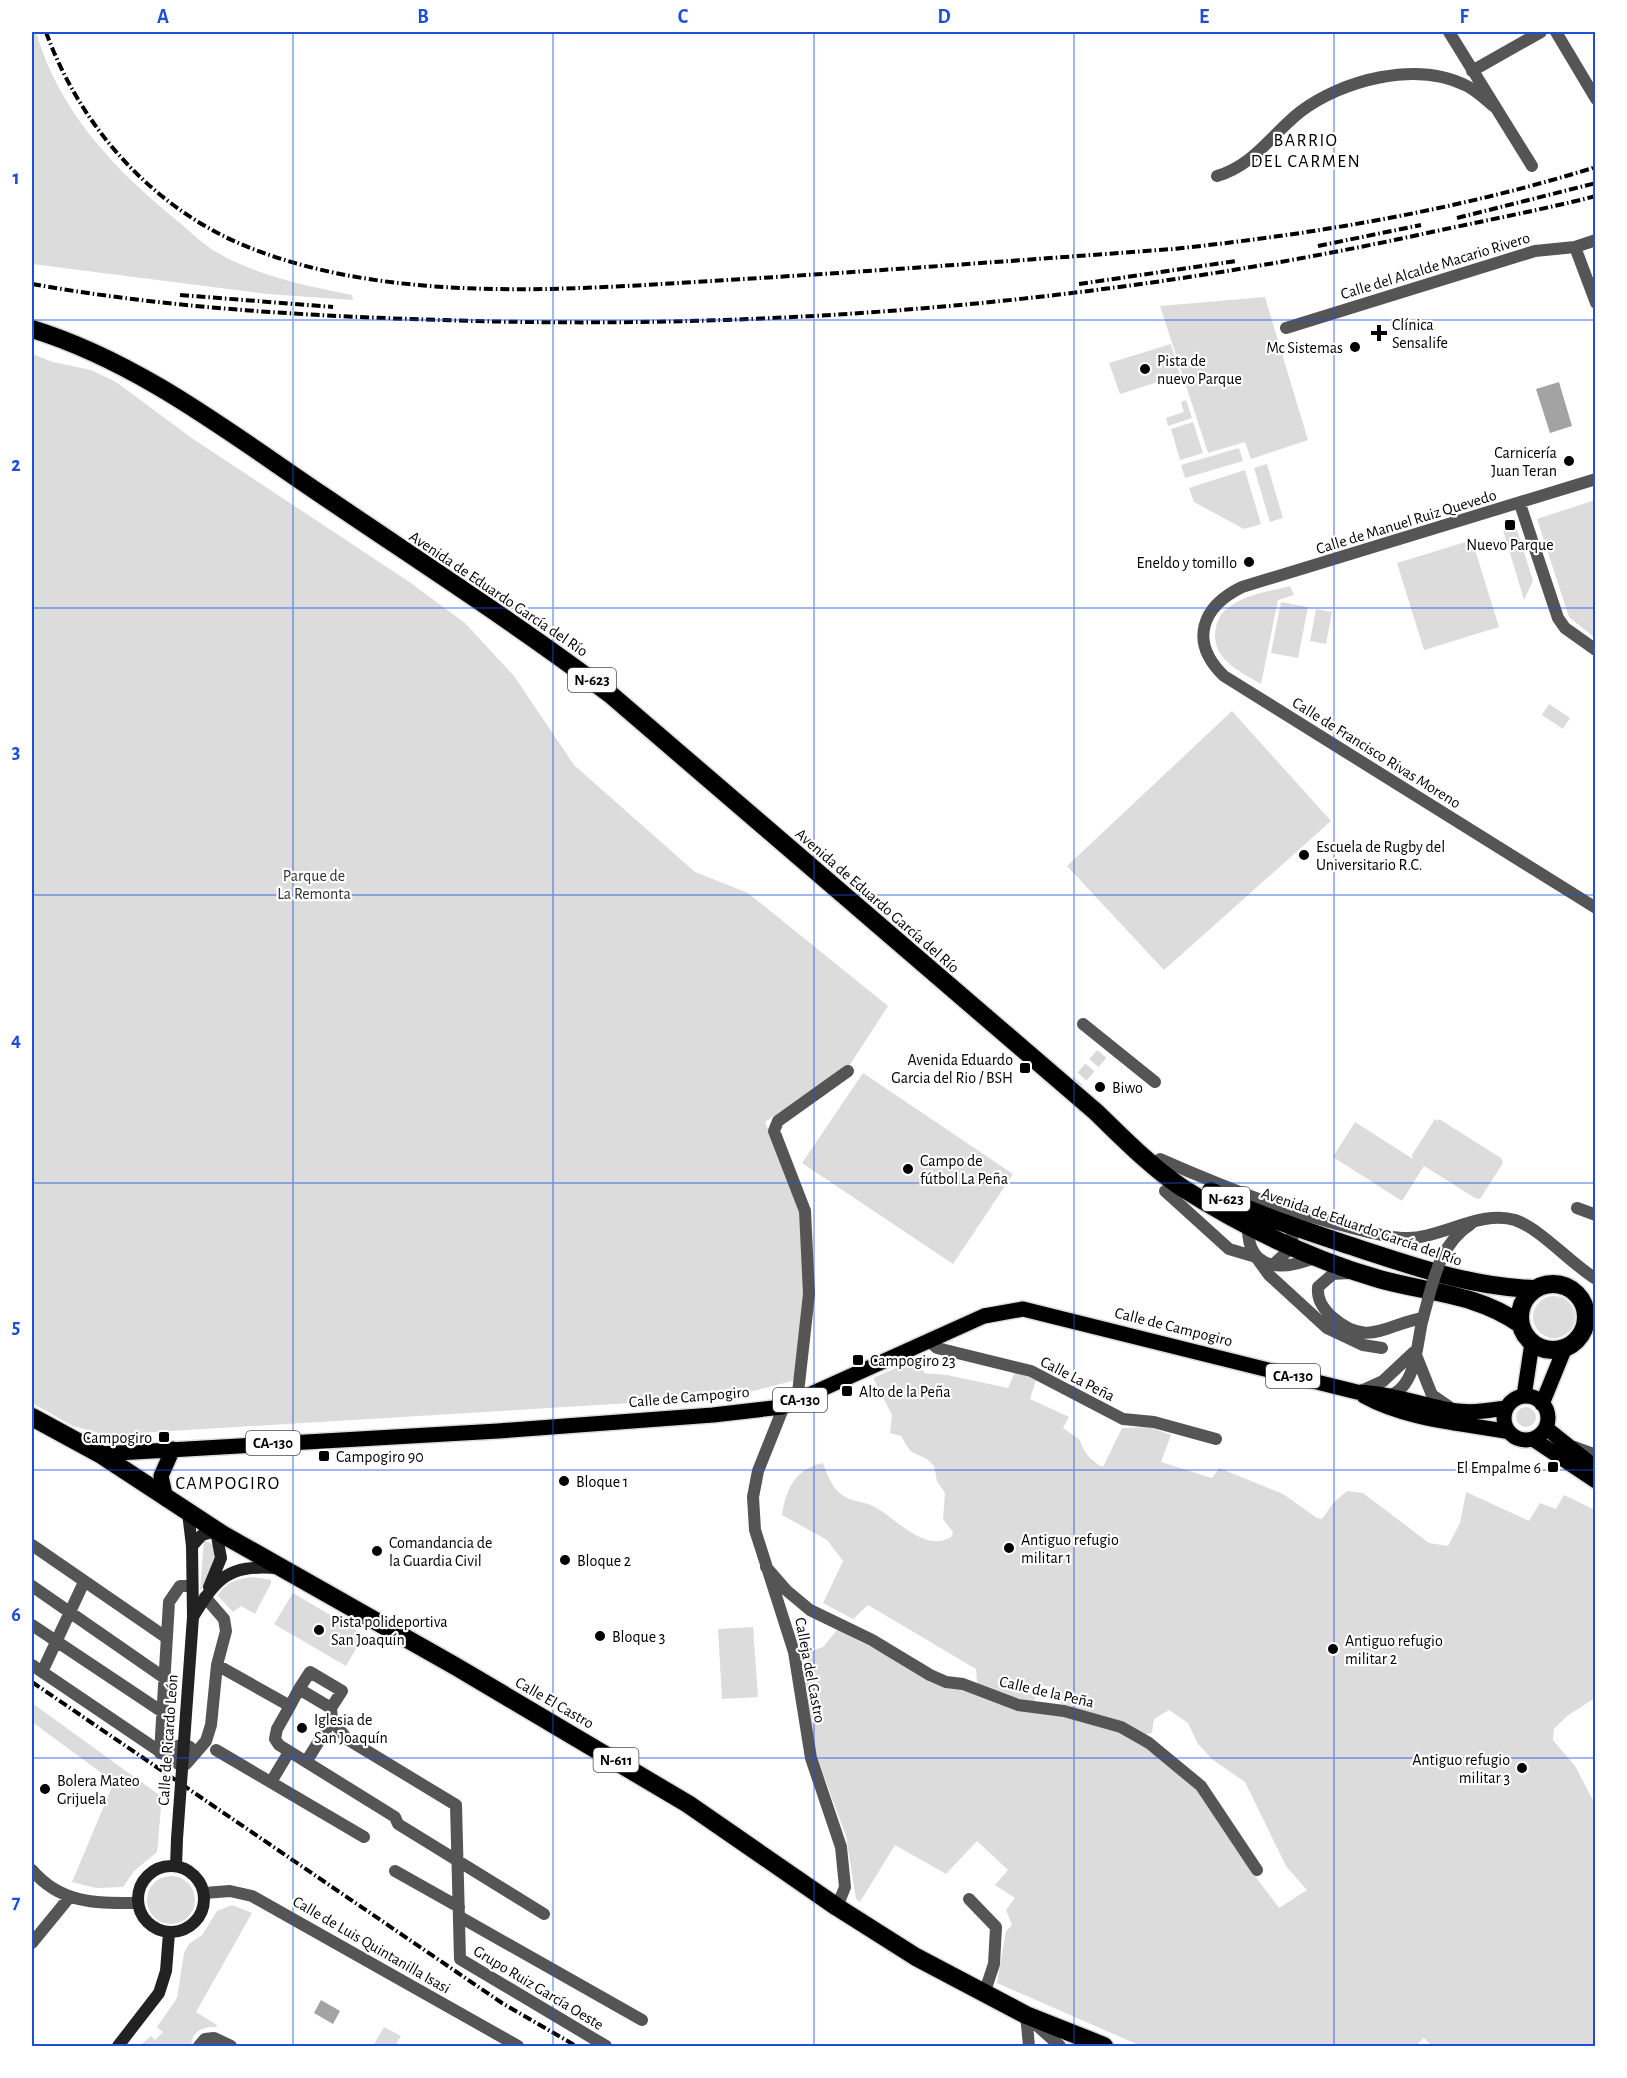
<svg xmlns="http://www.w3.org/2000/svg" width="1627" height="2078" font-family="'Alegreya Sans',sans-serif">
  <style>
    .green { fill: #dcdcdc }
    .water { fill: #a3a3a3 }
    .lines { fill: none; stroke-linecap: round; stroke-linejoin: round }
    .street-tunnel { stroke: #d9d9d9; stroke-width: 12; stroke-dasharray: 12 6; stroke-linecap: butt }
    .primary-casing { stroke: #dbdbdb; stroke-width: 18 }
    .highway-casing { stroke: #dbdbdb; stroke-width: 21 }
    .street { stroke: #555; stroke-width: 12 }
    .secondary { stroke: #222; stroke-width: 12 }
    .primary { stroke: #000; stroke-width: 15 }
    .highway { stroke: #000; stroke-width: 18 }
    .rail { stroke: #000; stroke-width: 4; stroke-dasharray: 9 3 1.5 3; stroke-linecap: butt }
    .street-bridge { stroke: #555; stroke-width: 12 }
    .secondary-bridge { stroke: #222; stroke-width: 12 }
    .grid { fill: none; stroke: #1d4ed8; stroke-width: 1.5; stroke-opacity: 0.55 }
    .poi-dot { fill: #000; stroke: #fff; stroke-width: 2 }
    .labels { text-anchor: middle; stroke-width: 4.5; stroke-linejoin: round; paint-order: stroke }
    .shield { fill: #fff; stroke: #4c4c4c; stroke-width: 1.5 }
    .shield-label { font-size: 15px; font-weight: bold; fill: #000 }
    .street-label { font-size: 16px; fill: #000; stroke: #fff }
    .poi-label { font-size: 16px; fill: #000; stroke: #fff; text-anchor: start }
    .park-label { font-size: 16px; fill: #333; stroke: #fff }
    .neighbourhood-label { font-size: 18px; letter-spacing: 1.5px; fill: #000; stroke: #fff }
    .neatline { fill: none; stroke: #1d4ed8; stroke-width: 2 }
    .grid-label { font-size: 20px; text-anchor: middle; font-weight: bold; fill: #1d4ed8 }
  </style>
  <rect width="100%" height="100%" fill="#fff"/>
  <path class="green" d="M 32,32 L 36,32 C 59,111 113,168 175,219 C 189,230 202,244 218,253 C 258,276 307,286 352,295 L 353,300 L 267,294 L 32,264 Z
    M 1265,297 L 1308,440 L 1251,459 L 1245,442 L 1208,453 L 1160,306 Z
    M 1171,344 L 1180,375 L 1120,394 L 1109,363 Z
    M 32,354 L 53,362 L 91,370 L 116,382 L 193,439 L 408,581 L 465,623 L 514,676 L 574,765 L 695,872 L 748,893 L 888,1006 L 849,1066 L 765,1122 L 801,1213 L 805,1278 L 796,1380 L 730,1397 L 106,1435 L 73,1426 L 32,1403 Z
    M 1186,400 L 1192,418 L 1168,426 L 1166,418 L 1184,412 L 1181,402 Z
    M 1193,422 L 1203,453 L 1180,460 L 1171,429 Z
    M 1239,448 L 1243,461 L 1185,478 L 1181,465 Z
    M 1267,464 L 1283,518 L 1270,522 L 1254,468 Z
    M 1245,470 L 1261,524 L 1244,529 L 1194,502 L 1189,488 Z
    M 1595,500 L 1596,500 L 1595,638 L 1569,617 L 1537,519 Z
    M 1516,526 L 1533,581 L 1524,600 L 1503,530 Z
    M 1472,540 L 1499,627 L 1424,650 L 1397,563 Z
    M 1290,586 L 1294,595 L 1278,600 L 1261,684 C 1239,671 1209,658 1216,627 C 1218,617 1224,610 1232,605 C 1248,594 1271,591 1290,586 Z
    M 1281,602 L 1308,607 L 1298,658 L 1271,653 Z
    M 1316,609 L 1332,612 L 1326,644 L 1310,641 Z
    M 1549,704 L 1570,718 L 1563,729 L 1542,715 Z
    M 1232,711 L 1331,821 L 1164,970 L 1067,866 Z
    M 863,1073 L 1013,1174 L 953,1264 L 802,1163 Z
    M 1435,1119 L 1438,1121 L 1439,1119 L 1501,1158 L 1503,1163 L 1480,1199 L 1475,1198 L 1424,1166 L 1402,1201 L 1333,1157 L 1355,1122 L 1413,1159 L 1412,1155 Z
    M1533 1317a21 21 0 1 1 42 0a21 21 0 1 1-42 0Z
    M 919,1358 L 924,1373 L 947,1375 L 1008,1388 L 1015,1372 L 1036,1380 L 1030,1399 L 1069,1417 L 1063,1428 L 1080,1440 C 1083,1452 1092,1462 1103,1467 L 1122,1428 L 1150,1427 L 1171,1435 L 1161,1462 L 1212,1478 L 1219,1468 L 1283,1494 L 1317,1518 L 1322,1519 L 1334,1502 L 1347,1491 L 1363,1493 L 1429,1543 L 1448,1546 L 1460,1523 L 1466,1492 L 1529,1521 L 1540,1503 L 1556,1509 L 1564,1495 L 1595,1510 L 1595,1698 L 1567,1716 L 1554,1729 L 1553,1740 L 1575,1766 L 1595,1804 L 1595,2046 L 1432,2046 L 1424,2038 L 1415,2046 L 1141,2046 L 997,1983 L 1006,1931 L 1012,1925 L 1006,1910 L 1015,1898 L 995,1885 L 1008,1870 L 977,1841 L 946,1874 L 895,1845 L 860,1902 L 856,1899 L 846,1836 L 817,1757 L 803,1688 L 803,1654 L 823,1647 L 837,1630 L 903,1663 L 962,1689 L 1110,1728 L 1141,1742 L 1205,1795 L 1252,1872 L 1279,1908 L 1307,1890 L 1286,1866 L 1245,1782 L 1213,1760 L 1198,1744 L 1188,1723 L 1169,1710 L 1154,1719 L 1152,1733 L 1144,1735 L 1060,1703 L 1060,1693 L 1053,1687 L 1040,1685 L 1033,1704 L 1006,1699 L 977,1683 L 976,1669 L 868,1605 L 853,1619 L 823,1603 L 843,1561 L 827,1540 L 782,1515 C 786,1490 794,1469 823,1463 C 827,1474 832,1488 842,1495 C 851,1502 864,1501 873,1506 C 895,1517 926,1555 952,1536 L 953,1532 L 943,1519 L 945,1493 L 937,1481 L 934,1466 L 927,1459 L 910,1451 L 901,1436 L 890,1433 L 892,1415 L 873,1378 Z
    M1516 1417a10 10 0 1 1 20 0a10 10 0 1 1-20 0Z
    M 204,1540 L 214,1545 L 216,1560 L 200,1591 Z
    M 253,1577 L 271,1580 L 271,1583 L 255,1614 L 241,1606 L 233,1612 L 218,1596 C 225,1582 238,1579 253,1577 Z
    M 293,1593 L 364,1635 L 346,1666 L 274,1624 Z
    M 753,1627 L 758,1697 L 722,1699 L 718,1629 Z
    M 32,1703 L 162,1797 L 157,1852 L 134,1871 L 123,1887 L 96,1888 L 72,1882 L 114,1782 L 32,1722 Z
    M147 1900a24 24 0 1 1 48 0a24 24 0 1 1-48 0Z
    M 232,1905 L 252,1913 L 196,2012 L 217,2025 L 216,2027 C 202,2026 192,2032 191,2046 L 139,2046 L 151,2036 L 155,2040 L 163,2032 L 157,2027 L 177,1998 L 184,1953 L 189,1944 L 202,1935 L 217,1911 Z
    M 384,2027 L 401,2036 L 395,2046 L 373,2046 Z"/>
  <path class="water" d="M 1559,382 L 1572,426 L 1550,433 L 1536,389 Z
    M 321,2000 L 340,2011 L 333,2024 L 314,2013 Z"/>
  <g class="lines">
    <path class="street-tunnel" d="M 1070,1090 L 1109,1046"/>
    <g class="primary-casing">
      <path id="primary" d="M 1364,1396 C 1407,1420 1462,1423 1509,1432
        M 1524,1396 L 1532,1343
        M1504 1418a22 22 0 1 1 44 0a22 22 0 1 1-44 0Z
        M 1542,1404 L 1564,1350
        M 1546,1428 L 1596,1468
        M 1533,1439 L 1596,1481
        M 100,1454 L 498,1431 L 713,1415 L 782,1407 L 984,1316 L 1023,1309 L 1357,1392 C 1388,1393 1415,1403 1445,1409 C 1466,1414 1486,1411 1506,1408
        M 166,1499 L 161,1476 L 173,1449"/>
    </g>
    <g class="highway-casing">
      <path id="highway" d="M 32,329 C 139,362 230,433 322,495 C 419,561 517,624 610,694 L 1096,1112 C 1123,1138 1150,1166 1181,1187 C 1242,1226 1310,1259 1379,1279 C 1429,1293 1476,1293 1520,1324
        M 1211,1191 C 1254,1215 1302,1229 1348,1245 C 1410,1265 1469,1287 1534,1289
        M1520 1317a33 33 0 1 1 66 0a33 33 0 1 1-66 0Z
        M 32,1417 L 100,1454 L 222,1534 L 455,1666 L 688,1804 L 837,1907 L 916,1957 L 1026,2015 L 1104,2046"/>
    </g>
    <path class="street" d="M 1449,32 L 1532,166
      M 1556,32 L 1596,99
      M 1472,71 L 1541,32
      M 1217,176 C 1254,165 1271,135 1300,112 C 1342,80 1417,60 1467,86 C 1477,91 1487,101 1496,108
      M 1575,247 L 1596,303
      M 1286,328 L 1535,251 L 1575,247 L 1596,240
      M 1596,479 L 1242,587 C 1201,607 1189,642 1224,676 L 1596,908
      M 1520,504 L 1558,618 L 1565,628 L 1596,650
      M 1083,1024 L 1155,1082
      M 1160,1159 C 1221,1186 1281,1210 1345,1226 C 1364,1231 1384,1237 1404,1238 C 1439,1240 1480,1209 1515,1220 C 1541,1229 1570,1263 1596,1279
      M 1165,1191 L 1229,1249 L 1256,1257 L 1269,1275 L 1327,1328 L 1363,1345 L 1382,1348
      M 1577,1208 L 1596,1215
      M 1252,1223 L 1248,1226 C 1247,1272 1283,1271 1317,1257
      M 1274,1264 L 1293,1246 L 1291,1226
      M 1349,1273 L 1333,1274 L 1318,1287 C 1317,1299 1322,1307 1331,1316 C 1368,1349 1386,1324 1423,1318 C 1416,1343 1418,1390 1385,1397
      M 928,1340 L 937,1348 L 1031,1371 L 1123,1419 L 1154,1422 L 1216,1439
      M 1416,1355 L 1432,1395 L 1448,1406
      M 1361,1391 L 1383,1381 L 1414,1352
      M 800,1400 L 798,1393 L 809,1294 L 805,1211 L 774,1131 L 778,1121 L 848,1071
      M 784,1406 L 758,1471 L 753,1497 L 755,1530 L 794,1652 L 811,1758 L 841,1847 L 845,1887 L 837,1907
      M 1574,1447 L 1596,1455
      M 32,1545 L 167,1638
      M 766,1567 L 786,1590 L 810,1610 L 872,1640 L 930,1675 L 946,1682 L 963,1684 L 1018,1705 L 1064,1711 L 1121,1727 L 1149,1743 L 1201,1786 L 1257,1870
      M 32,1586 L 166,1679
      M 32,1625 L 164,1713
      M 32,1665 L 165,1755
      M 217,1665 L 290,1706 L 299,1689 L 331,1708 L 332,1720 L 347,1739 L 456,1805 L 460,1959 L 606,2046
      M 42,1672 L 84,1582
      M 299,1689 L 310,1672 L 342,1691 L 331,1708
      M 290,1706 L 277,1729 L 275,1739 L 279,1745 L 395,1817 L 398,1824 L 544,1914
      M 216,1750 L 364,1837
      M 160,1753 L 169,1602 L 180,1586 L 192,1586
      M 193,1755 L 190,1747 L 183,1744 L 175,1747 L 172,1754 L 178,1764 L 186,1764 L 206,1741 L 211,1725 L 217,1665 L 226,1631 L 224,1619 L 205,1597
      M 306,1762 L 332,1720
      M 271,1782 L 289,1752
      M 32,1870 C 61,1904 95,1903 137,1903
      M 395,1871 L 459,1907
      M 204,1893 L 230,1891 L 252,1896 L 518,2046
      M 969,1899 L 996,1927 L 994,1964 L 984,1994
      M 460,1917 L 642,2020
      M 32,1943 L 68,1899
      M 1026,2015 L 1029,2046
      M 1033,2022 L 1060,2046
      M 199,2046 L 205,2039 L 214,2038 L 231,2046"/>
    <path class="secondary" d="M 188,1513 L 192,1546 L 193,1617
      M 192,1546 L 202,1535 L 216,1531 L 221,1558 L 209,1587
      M 193,1617 C 217,1577 228,1565 276,1568
      M138 1899a33 33 0 1 1 66 0a33 33 0 1 1-66 0Z
      M 176,1866 L 177,1839
      M 118,2046 L 159,1993 L 166,1971 L 169,1933"/>
    <use href="#primary" class="primary"/>
    <use href="#highway" class="highway"/>
    <path class="rail" d="M 46,32 C 81,129 156,212 253,249 C 398,305 575,289 727,280 C 876,271 1024,260 1173,249 C 1316,234 1458,210 1596,167
      M 1457,218 L 1596,183
      M 1318,246 L 1421,225
      M 32,284 C 167,308 305,316 442,320 C 769,331 1097,304 1418,235 C 1477,222 1537,211 1596,196
      M 1079,284 L 1236,261
      M 180,295 L 333,307
      M 32,1682 L 502,2003 L 576,2046"/>
    <path class="street-bridge" d="M 1423,1318 C 1433,1283 1438,1245 1471,1224"/>
    <path class="secondary-bridge" d="M 177,1839 L 193,1617"/>
  </g>
  <path class="grid" d="M 293,32 L 293,2046M 553,32 L 553,2046M 814,32 L 814,2046M 1074,32 L 1074,2046M 1334,32 L 1334,2046M 32,320 L 1596,320M 32,608 L 1596,608M 32,895 L 1596,895M 32,1183 L 1596,1183M 32,1470 L 1596,1470M 32,1758 L 1596,1758"/>
  <g class="poi-dot">
    <path d="M1376 324h6v6h6v6h-6v6h-6v-6h-6v-6h6z"/>
    <circle cx="1355" cy="347" r="6"/>
    <circle cx="1145" cy="369" r="6"/>
    <circle cx="1569" cy="461" r="6"/>
    <rect x="1504" y="519" width="12" height="12" rx="3"/>
    <circle cx="1249" cy="562" r="6"/>
    <circle cx="1304" cy="855" r="6"/>
    <rect x="1019" y="1062" width="12" height="12" rx="3"/>
    <circle cx="1100" cy="1087" r="6"/>
    <circle cx="908" cy="1169" r="6"/>
    <rect x="852" y="1354" width="12" height="12" rx="3"/>
    <rect x="841" y="1385" width="12" height="12" rx="3"/>
    <rect x="158" y="1431" width="12" height="12" rx="3"/>
    <rect x="318" y="1450" width="12" height="12" rx="3"/>
    <rect x="1547" y="1461" width="12" height="12" rx="3"/>
    <circle cx="564" cy="1481" r="6"/>
    <circle cx="1009" cy="1548" r="6"/>
    <circle cx="377" cy="1551" r="6"/>
    <circle cx="565" cy="1560" r="6"/>
    <circle cx="319" cy="1630" r="6"/>
    <circle cx="600" cy="1636" r="6"/>
    <circle cx="1333" cy="1649" r="6"/>
    <circle cx="302" cy="1728" r="6"/>
    <circle cx="1522" cy="1768" r="6"/>
    <circle cx="45" cy="1789" r="6"/>
  </g>
  <g class="labels">
    <g class="shield">
      <rect x="568" y="668" width="48" height="24" rx="4.5"/>
      <rect x="1202" y="1187" width="48" height="24" rx="4.5"/>
      <rect x="1266" y="1364" width="54" height="24" rx="4.5"/>
      <rect x="773" y="1388" width="54" height="24" rx="4.5"/>
      <rect x="246" y="1431" width="54" height="24" rx="4.5"/>
      <rect x="593.5" y="1748" width="45" height="24" rx="4.5"/>
    </g>
    <g class="shield-label">
      <text x="592" y="685">N-623</text>
      <text x="1226" y="1204">N-623</text>
      <text x="1293" y="1381">CA-130</text>
      <text x="800" y="1405">CA-130</text>
      <text x="273" y="1448">CA-130</text>
      <text x="616" y="1765">N-611</text>
    </g>
    <g class="street-label">
      <text transform="translate(1435 265) rotate(-17)" y="6">Calle del Alcalde Macario Rivero</text>
      <text transform="translate(1406 521) rotate(-17)" y="6">Calle de Manuel Ruiz Quevedo</text>
      <text transform="translate(499 593) rotate(34)" y="6">Avenida de Eduardo García del Río</text>
      <text transform="translate(1377 752) rotate(32)" y="6">Calle de Francisco Rivas Moreno</text>
      <text transform="translate(878 900) rotate(41)" y="6">Avenida de Eduardo García del Río</text>
      <text transform="translate(1362 1226) rotate(19)" y="6">Avenida de Eduardo García del Río</text>
      <text transform="translate(1174 1326) rotate(14)" y="6">Calle de Campogiro</text>
      <text transform="translate(1078 1378) rotate(27)" y="6">Calle La Peña</text>
      <text transform="translate(689 1396) rotate(-5)" y="6">Calle de Campogiro</text>
      <text transform="translate(811 1670) rotate(79)" y="6">Calleja del Castro</text>
      <text transform="translate(1047 1691) rotate(13)" y="6">Calle de la Peña</text>
      <text transform="translate(555 1702) rotate(30)" y="6">Calle El Castro</text>
      <text transform="translate(167 1740) rotate(-86)" y="6">Calle de Ricardo León</text>
      <text transform="translate(372 1944) rotate(30)" y="6">Calle de Luis Quintanilla Isasi</text>
      <text transform="translate(539 1987) rotate(31)" y="6">Grupo Ruiz García Oeste</text>
    </g>
    <g class="poi-label">
      <text x="1392" y="330">Clínica<tspan x="1392" dy="18">Sensalife</tspan></text>
      <text x="1343" y="353" text-anchor="end">Mc Sistemas</text>
      <text x="1157" y="366">Pista de<tspan x="1157" dy="18">nuevo Parque</tspan></text>
      <text x="1557" y="458" text-anchor="end">Carnicería<tspan x="1557" dy="18">Juan Teran</tspan></text>
      <text x="1510" y="550" text-anchor="middle">Nuevo Parque</text>
      <text x="1237" y="568" text-anchor="end">Eneldo y tomillo</text>
      <text x="1316" y="852">Escuela de Rugby del<tspan x="1316" dy="18">Universitario R.C.</tspan></text>
      <text x="1013" y="1065" text-anchor="end">Avenida Eduardo<tspan x="1013" dy="18">Garcia del Rio / BSH</tspan></text>
      <text x="1112" y="1093">Biwo</text>
      <text x="920" y="1166">Campo de<tspan x="920" dy="18">fútbol La Peña</tspan></text>
      <text x="870" y="1366">Campogiro 23</text>
      <text x="859" y="1397">Alto de la Peña</text>
      <text x="152" y="1443" text-anchor="end">Campogiro</text>
      <text x="336" y="1462">Campogiro 90</text>
      <text x="1541" y="1473" text-anchor="end">El Empalme 6</text>
      <text x="576" y="1487">Bloque 1</text>
      <text x="1021" y="1545">Antiguo refugio<tspan x="1021" dy="18">militar 1</tspan></text>
      <text x="389" y="1548">Comandancia de<tspan x="389" dy="18">la Guardia Civil</tspan></text>
      <text x="577" y="1566">Bloque 2</text>
      <text x="331" y="1627">Pista polideportiva<tspan x="331" dy="18">San Joaquín</tspan></text>
      <text x="612" y="1642">Bloque 3</text>
      <text x="1345" y="1646">Antiguo refugio<tspan x="1345" dy="18">militar 2</tspan></text>
      <text x="314" y="1725">Iglesia de<tspan x="314" dy="18">San Joaquín</tspan></text>
      <text x="1510" y="1765" text-anchor="end">Antiguo refugio<tspan x="1510" dy="18">militar 3</tspan></text>
      <text x="57" y="1786">Bolera Mateo<tspan x="57" dy="18">Grijuela</tspan></text>
    </g>
    <g class="park-label">
      <text x="314" y="881">Parque de<tspan x="314" dy="18">La Remonta</tspan></text>
    </g>
    <g class="neighbourhood-label">
      <text x="1306" y="146">BARRIO<tspan x="1306" dy="21">DEL CARMEN</tspan></text>
      <text x="228" y="1489">CAMPOGIRO</text>
    </g>
  </g>
  <rect width="1627" height="2078" fill="none" stroke="#ffffff" stroke-width="66"/>
  <rect x="33" y="33" width="1561" height="2012" class="neatline"/>
  <g class="grid-label">
    <text x="163" y="23">A</text>
    <text x="423" y="23">B</text>
    <text x="683" y="23">C</text>
    <text x="944" y="23">D</text>
    <text x="1204" y="23">E</text>
    <text x="1464" y="23">F</text>
    <text x="16" y="184">1</text>
    <text x="16" y="471">2</text>
    <text x="16" y="758">3</text>
    <text x="16" y="1046">4</text>
    <text x="16" y="1333">5</text>
    <text x="16" y="1621">6</text>
    <text x="16" y="1908">7</text>
  </g>
</svg>
